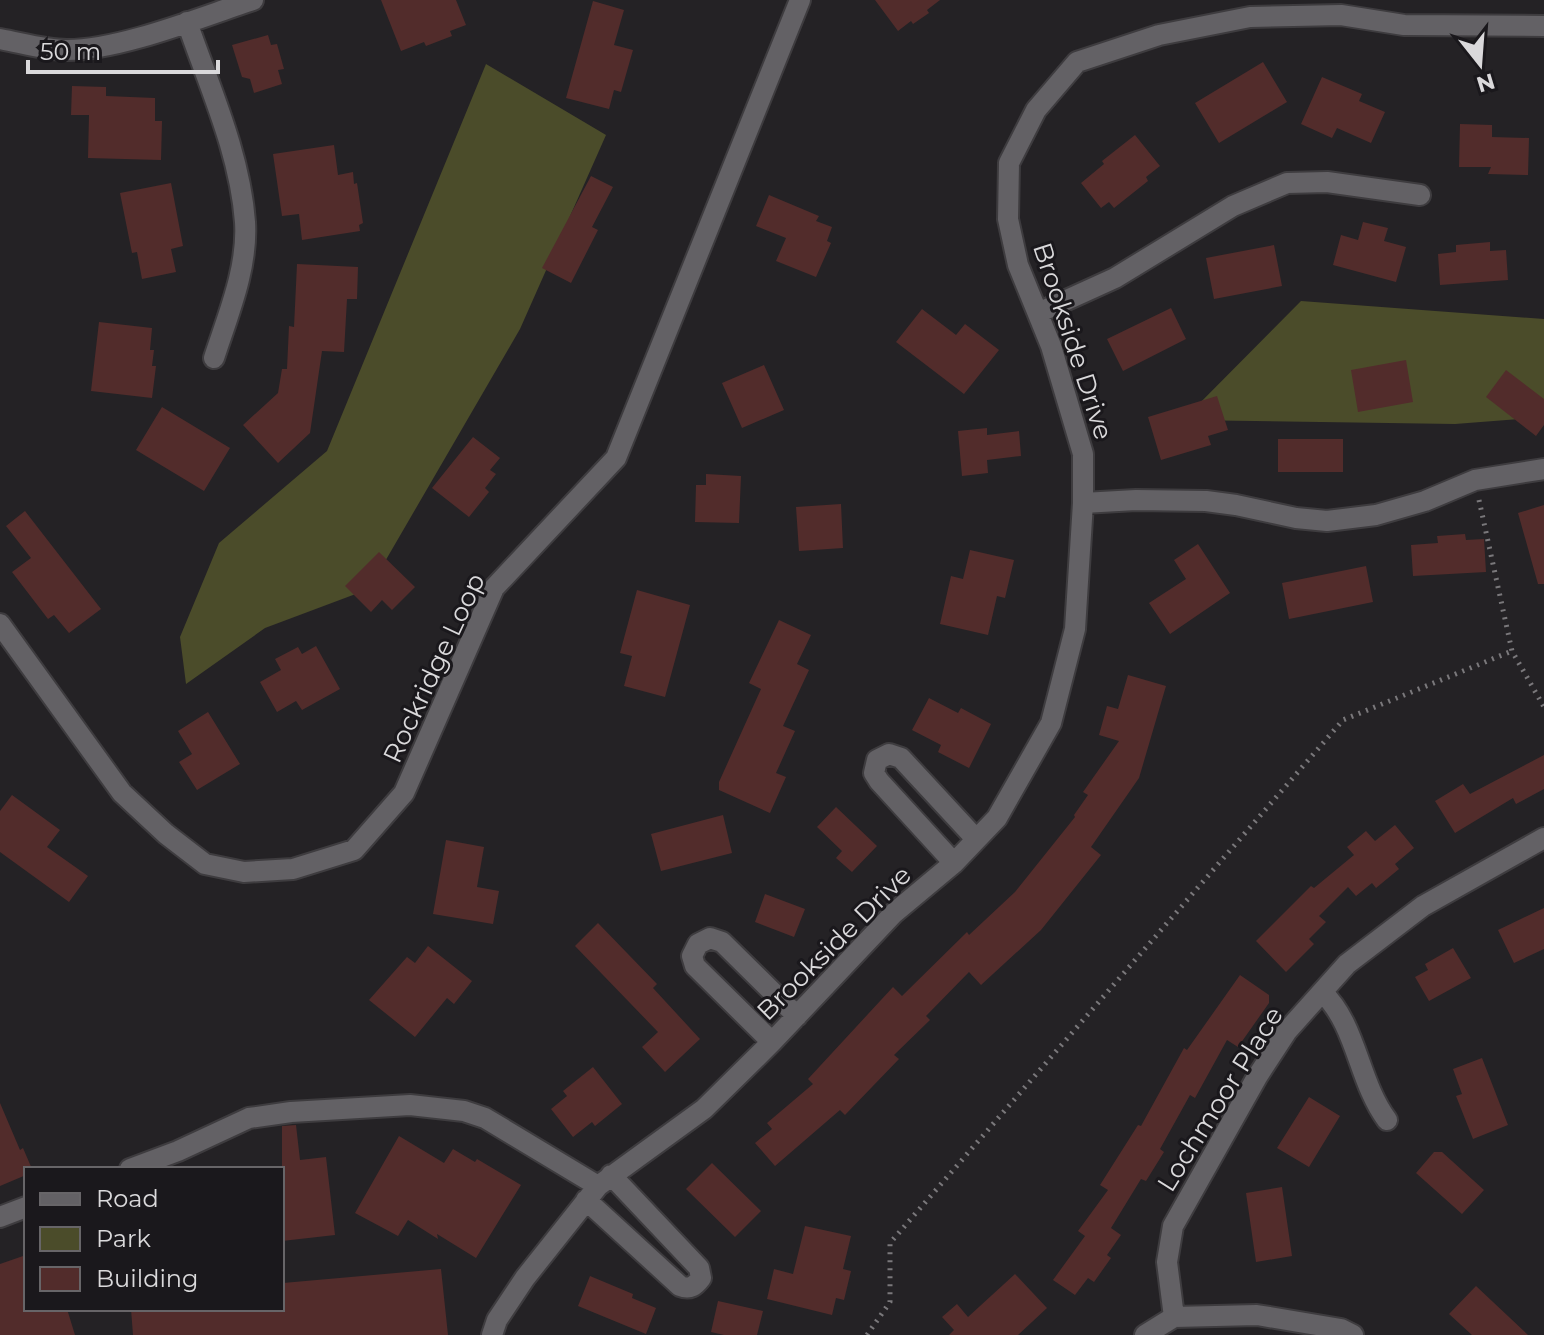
<svg xmlns="http://www.w3.org/2000/svg" width="1544" height="1335" font-family="Montserrat,sans-serif">
  <style>
    .green { fill: #4b4c2a }
    .building { fill: #522c2b }
    .lines { fill: none; stroke-linecap: round; stroke-linejoin: round }
    .minor-casing { stroke: #3e3c3f; stroke-width: 24 }
    .path { stroke: #7a787b; stroke-width: 5; stroke-dasharray: 2 6; stroke-linecap: butt }
    .minor { stroke: #636165; stroke-width: 20 }
    .labels { text-anchor: middle; stroke-width: 6; stroke-linejoin: round; paint-order: stroke }
    .street-label { font-size: 26px; fill: #dad9db; stroke: #1a181c }
  </style>
  <rect width="100%" height="100%" fill="#242225"/>
  <path class="green" d="M 486,64 L 606,135 L 520,329 L 369,589 L 265,628 L 186,684 L 180,637 L 219,543 L 327,451 Z
    M 1301,301 L 1544,319 L 1544,417 L 1455,424 L 1183,420 Z"/>
  <path class="building" d="M 381,0 L 456,0 L 466,25 L 450,31 L 452,36 L 426,46 L 424,42 L 401,51 Z
    M 875,0 L 940,0 L 927,10 L 929,13 L 913,24 L 911,21 L 898,31 Z
    M 593,1 L 624,10 L 614,45 L 633,50 L 621,92 L 614,90 L 609,109 L 566,98 Z
    M 268,35 L 271,45 L 277,44 L 284,69 L 278,70 L 282,84 L 254,93 L 250,79 L 242,77 L 232,45 Z
    M 1263,62 L 1287,102 L 1219,143 L 1195,103 Z
    M 1322,77 L 1362,94 L 1359,101 L 1385,112 L 1371,143 L 1337,128 L 1332,138 L 1301,124 Z
    M 72,86 L 106,87 L 106,96 L 155,98 L 155,121 L 162,121 L 161,160 L 88,158 L 89,115 L 71,115 Z
    M 1460,124 L 1492,125 L 1492,137 L 1529,138 L 1528,175 L 1488,174 L 1491,167 L 1459,167 Z
    M 1135,135 L 1160,166 L 1146,177 L 1148,181 L 1114,208 L 1109,202 L 1101,208 L 1081,183 L 1104,164 L 1102,161 Z
    M 334,145 L 338,175 L 353,172 L 354,184 L 357,183 L 363,223 L 359,225 L 360,231 L 302,240 L 299,214 L 282,216 L 273,154 Z
    M 591,176 L 613,187 L 592,227 L 598,230 L 571,283 L 542,268 Z
    M 171,183 L 183,246 L 171,249 L 176,272 L 142,279 L 137,252 L 132,253 L 120,193 Z
    M 769,195 L 819,216 L 816,221 L 832,227 L 827,241 L 831,243 L 816,277 L 776,261 L 786,238 L 756,226 Z
    M 1363,222 L 1388,228 L 1384,241 L 1406,247 L 1396,282 L 1333,265 L 1341,235 L 1358,240 Z
    M 1490,242 L 1490,251 L 1506,250 L 1508,280 L 1440,285 L 1438,254 L 1456,252 L 1456,245 Z
    M 1274,245 L 1282,286 L 1214,299 L 1206,258 Z
    M 297,264 L 358,267 L 357,299 L 347,299 L 344,352 L 322,351 L 310,433 L 278,463 L 243,425 L 278,393 L 282,369 L 287,369 L 289,326 L 294,327 Z
    M 1171,308 L 1186,339 L 1123,371 L 1107,339 Z
    M 922,309 L 956,335 L 965,324 L 999,350 L 964,394 L 896,342 Z
    M 99,322 L 152,328 L 150,350 L 154,350 L 152,366 L 156,366 L 152,398 L 91,391 Z
    M 1406,360 L 1413,402 L 1358,412 L 1351,370 Z
    M 764,365 L 784,410 L 742,428 L 722,383 Z
    M 1506,370 L 1544,399 L 1544,425 L 1536,436 L 1486,397 Z
    M 1217,396 L 1228,430 L 1208,436 L 1211,445 L 1161,460 L 1148,417 Z
    M 162,407 L 230,448 L 204,491 L 136,450 Z
    M 987,428 L 987,435 L 1019,431 L 1021,456 L 987,460 L 988,473 L 962,476 L 958,431 Z
    M 473,437 L 500,458 L 490,470 L 496,474 L 485,488 L 489,492 L 469,517 L 432,488 Z
    M 1278,439 L 1343,439 L 1343,472 L 1278,472 Z
    M 706,474 L 741,476 L 739,523 L 695,522 L 696,485 L 706,485 Z
    M 841,504 L 843,548 L 799,551 L 796,507 Z
    M 1544,505 L 1544,584 L 1538,584 L 1518,513 Z
    M 25,511 L 101,609 L 69,633 L 54,615 L 48,619 L 12,572 L 31,558 L 6,526 Z
    M 1465,534 L 1466,540 L 1484,539 L 1486,572 L 1413,576 L 1411,545 L 1438,543 L 1437,536 Z
    M 1198,544 L 1230,593 L 1170,634 L 1149,603 L 1186,579 L 1174,560 Z
    M 970,550 L 1014,560 L 1005,598 L 997,596 L 988,635 L 940,624 L 951,576 L 963,579 Z
    M 379,552 L 415,587 L 392,610 L 382,600 L 371,612 L 345,586 Z
    M 1366,566 L 1373,602 L 1289,619 L 1282,583 Z
    M 637,590 L 690,605 L 665,697 L 624,686 L 632,656 L 620,653 Z
    M 779,620 L 811,635 L 797,664 L 809,670 L 783,726 L 795,731 L 776,773 L 786,777 L 770,813 L 719,790 L 719,782 L 761,689 L 749,683 Z
    M 316,646 L 340,689 L 302,710 L 296,701 L 277,712 L 260,682 L 281,670 L 275,659 L 298,647 L 302,654 Z
    M 1128,675 L 1166,686 L 1139,778 L 1091,847 L 1101,855 L 1041,930 L 981,985 L 969,972 L 926,1016 L 930,1020 L 894,1055 L 899,1059 L 845,1115 L 840,1110 L 775,1166 L 755,1143 L 772,1129 L 767,1123 L 813,1084 L 808,1079 L 893,987 L 902,996 L 967,932 L 969,935 L 1015,892 L 1075,817 L 1074,815 L 1088,795 L 1083,792 L 1119,741 L 1099,735 L 1107,706 L 1118,709 Z
    M 929,698 L 958,713 L 961,708 L 991,724 L 969,768 L 938,752 L 941,745 L 912,730 Z
    M 208,712 L 240,764 L 197,790 L 179,762 L 192,754 L 178,731 Z
    M 1544,755 L 1544,789 L 1516,804 L 1513,798 L 1455,833 L 1435,801 L 1463,784 L 1470,794 Z
    M 12,795 L 60,830 L 47,847 L 88,876 L 69,902 L 0,852 L 0,811 Z
    M 836,807 L 877,846 L 852,872 L 836,858 L 842,851 L 817,827 Z
    M 723,815 L 732,853 L 661,871 L 651,834 Z
    M 1395,825 L 1414,848 L 1395,864 L 1399,869 L 1376,888 L 1372,883 L 1356,896 L 1348,887 L 1319,916 L 1326,922 L 1309,939 L 1314,944 L 1286,972 L 1256,941 L 1311,886 L 1314,888 L 1354,855 L 1347,847 L 1366,831 L 1375,841 Z
    M 446,840 L 484,847 L 477,887 L 499,891 L 493,924 L 433,914 Z
    M 765,894 L 805,909 L 794,937 L 755,922 Z
    M 1544,908 L 1544,949 L 1514,963 L 1498,930 Z
    M 598,923 L 657,984 L 653,988 L 700,1039 L 665,1072 L 642,1047 L 658,1032 L 575,946 Z
    M 428,946 L 472,981 L 454,1004 L 447,998 L 415,1037 L 369,1000 L 407,957 L 415,963 Z
    M 1453,948 L 1471,978 L 1429,1001 L 1415,977 L 1428,970 L 1425,964 Z
    M 1240,975 L 1269,995 L 1269,1003 L 1238,1047 L 1227,1040 L 1195,1098 L 1190,1095 L 1160,1149 L 1164,1152 L 1146,1181 L 1141,1179 L 1111,1228 L 1121,1235 L 1107,1255 L 1111,1258 L 1094,1282 L 1088,1278 L 1075,1295 L 1053,1280 L 1085,1236 L 1078,1231 L 1108,1190 L 1100,1185 L 1138,1125 L 1141,1126 L 1184,1048 L 1187,1050 Z
    M 1482,1058 L 1508,1125 L 1473,1139 L 1456,1096 L 1462,1094 L 1453,1069 Z
    M 593,1067 L 622,1104 L 595,1126 L 592,1122 L 573,1137 L 551,1109 L 567,1096 L 563,1091 Z
    M 1309,1097 L 1340,1116 L 1309,1167 L 1277,1148 Z
    M 0,1103 L 20,1150 L 23,1148 L 32,1169 L 26,1169 L 26,1175 L 0,1186 Z
    M 296,1125 L 300,1160 L 326,1157 L 335,1235 L 282,1241 L 282,1126 Z
    M 399,1136 L 444,1163 L 453,1149 L 475,1162 L 477,1159 L 521,1185 L 476,1258 L 437,1234 L 438,1239 L 408,1220 L 398,1236 L 355,1213 Z
    M 1434,1152 L 1442,1152 L 1484,1190 L 1462,1214 L 1416,1173 Z
    M 712,1163 L 761,1211 L 735,1237 L 686,1189 Z
    M 1282,1187 L 1292,1256 L 1256,1262 L 1246,1193 Z
    M 805,1226 L 851,1236 L 843,1269 L 851,1271 L 844,1300 L 836,1298 L 832,1315 L 767,1299 L 774,1269 L 793,1274 Z
    M 26,1255 L 26,1309 L 67,1309 L 75,1335 L 0,1335 L 0,1264 Z
    M 441,1269 L 448,1335 L 133,1335 L 131,1309 L 285,1309 L 283,1283 Z
    M 1015,1274 L 1047,1308 L 1018,1335 L 949,1335 L 954,1330 L 942,1317 L 957,1304 L 968,1317 Z
    M 590,1276 L 633,1294 L 632,1298 L 656,1308 L 646,1334 L 578,1306 Z
    M 1476,1286 L 1528,1335 L 1472,1335 L 1449,1314 Z
    M 718,1301 L 763,1311 L 757,1335 L 724,1335 L 711,1332 Z"/>
  <g class="lines">
    <g class="minor-casing">
      <path id="minor" d="M 187,22 C 209,86 240,153 245,222 C 248,268 228,315 214,358
        M 0,39 C 22,43 45,50 67,50 C 121,50 201,17 253,0
        M 1038,313 L 1115,278 L 1233,206 L 1287,183 L 1327,182 L 1420,195
        M 1083,503 L 1136,500 L 1206,501 L 1236,505 L 1296,518 L 1327,521 L 1376,515 L 1425,501 L 1475,480 L 1544,469
        M 0,624 L 122,793 L 166,834 L 205,864 L 244,872 L 293,869 L 354,850 L 404,793 L 494,588 L 616,458 L 800,0
        M 954,863 L 879,781 L 874,773 L 877,760 L 889,754 L 901,758 L 976,839
        M 1322,992 C 1357,1025 1358,1081 1387,1120
        M 772,1042 L 695,966 L 692,956 L 698,944 L 710,938 L 722,942 L 797,1016
        M 130,1169 L 178,1151 L 249,1118 L 291,1112 L 410,1105 L 464,1111 L 485,1118 L 598,1186
        M 586,1200 L 680,1286 C 690,1290 695,1286 701,1278 L 699,1268 L 611,1175
        M 0,1217 L 26,1207
        M 1174,1317 L 1167,1262 L 1173,1226 L 1257,1077 L 1287,1031 L 1347,964 L 1423,906 L 1544,838
        M 492,1335 L 497,1320 L 525,1278 L 598,1186 L 704,1109 L 772,1042 L 894,913 L 954,863 L 997,818 L 1051,723 L 1075,629 L 1083,503 L 1083,454 L 1051,346 L 1018,265 L 1008,219 L 1009,163 L 1036,110 L 1077,62 L 1159,35 L 1250,17 L 1341,15 L 1404,25 L 1544,26
        M 1145,1335 L 1174,1317 L 1257,1315 L 1341,1329 L 1353,1335"/>
    </g>
    <path class="path" d="M 1479,500 L 1512,651 L 1544,707
      M 867,1335 L 890,1302 L 890,1243 L 1343,720 L 1512,651"/>
    <use href="#minor" class="minor"/>
  </g>
  <g class="labels">
    <g class="street-label">
      <text transform="translate(1073 341) rotate(72)" y="9">Brookside Drive</text>
      <text transform="translate(434 668) rotate(-65)" y="9">Rockridge Loop</text>
      <text transform="translate(834 943) rotate(-45)" y="9">Brookside Drive</text>
      <text transform="translate(1220 1099) rotate(-58)" y="9">Lochmoor Place</text>
    </g>
  </g>
  <rect x="24" y="1167" width="260" height="144" fill="#1a181c" stroke="#676568" stroke-width="2"/>
  <rect x="40" y="1193" width="40" height="12" fill="#636165" stroke="#676568" stroke-width="2"/>
  <text x="96" y="1207" font-size="24" fill="#dad9db">Road</text>
  <rect x="40" y="1227" width="40" height="24" fill="#4b4c2a" stroke="#676568" stroke-width="2"/>
  <text x="96" y="1247" font-size="24" fill="#dad9db">Park</text>
  <rect x="40" y="1267" width="40" height="24" fill="#522c2b" stroke="#676568" stroke-width="2"/>
  <text x="96" y="1287" font-size="24" fill="#dad9db">Building</text>
  <g transform="translate(1480 64) rotate(163)" stroke="#1a181c" stroke-width="6" paint-order="stroke">
  <path d="M0-6L14 30L0 20L-14 30Z" fill="#dad9db"/>
  <text y="-12" font-size="22" font-weight="bold" text-anchor="middle" fill="#dad9db">N</text>
  </g>
  <path d="M28 60v12h190v-12" fill="none" stroke="#dad9db" stroke-width="4"/>
  <text x="40" y="60" font-size="24" fill="#dad9db" stroke="#1a181c" stroke-width="6" paint-order="stroke">50 m</text>
</svg>
